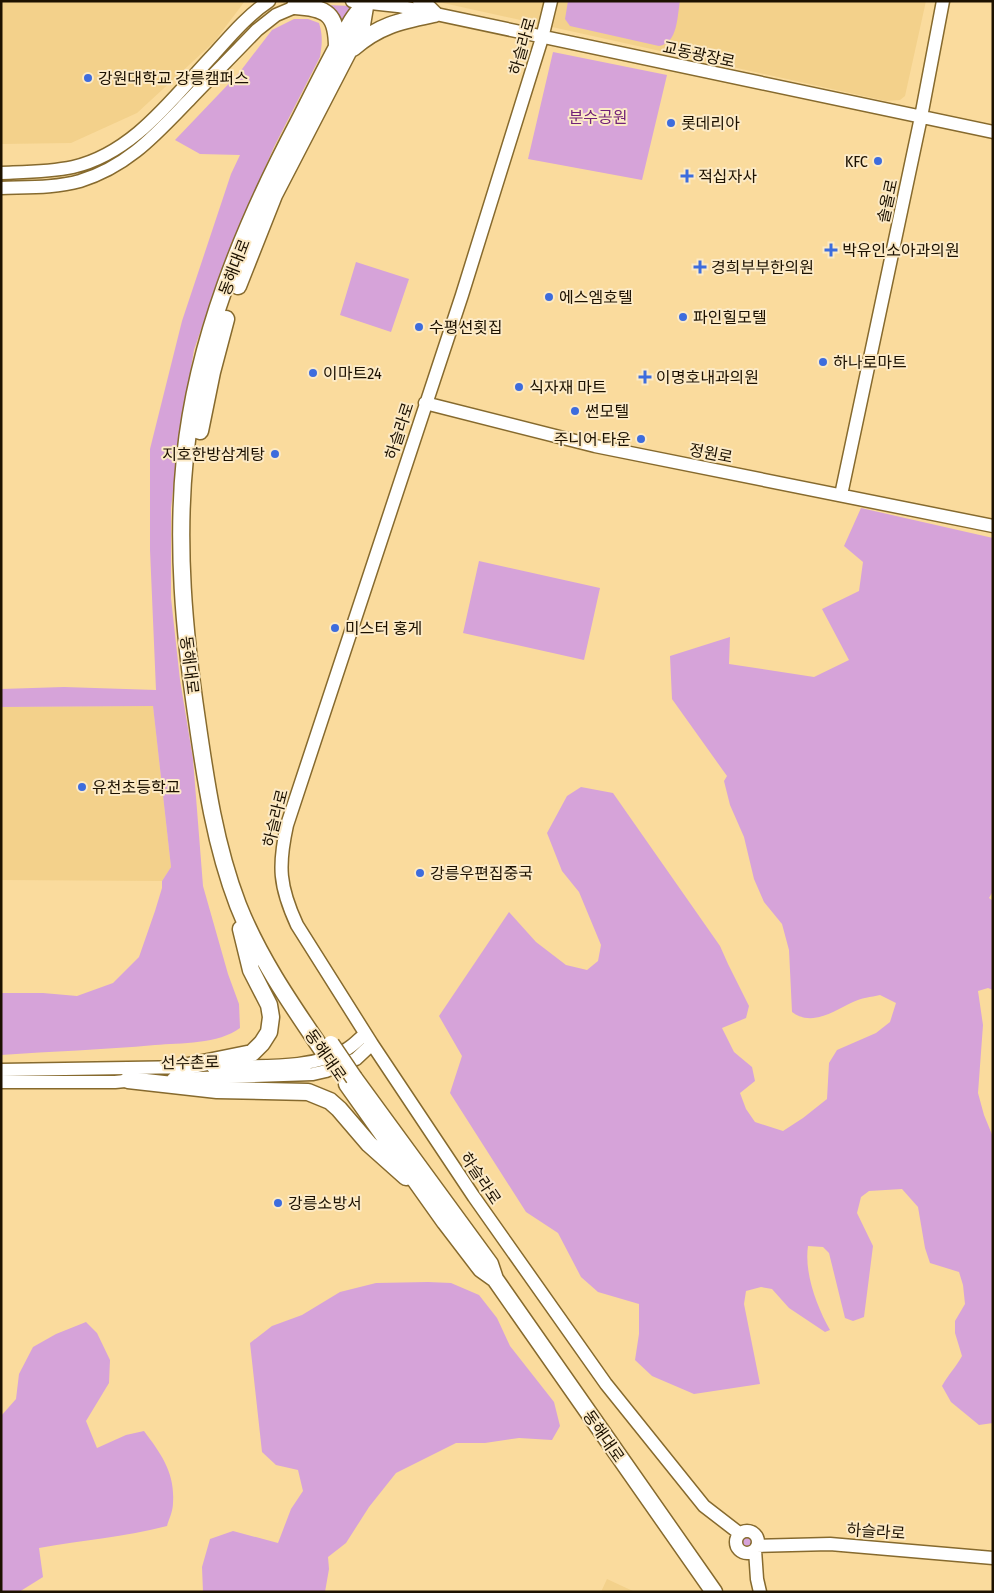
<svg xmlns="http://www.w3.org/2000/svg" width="994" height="1593" font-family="'Fira Sans Condensed','Noto Sans KR',sans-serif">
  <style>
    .built { fill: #f3d18b }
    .green { fill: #d6a3d9 }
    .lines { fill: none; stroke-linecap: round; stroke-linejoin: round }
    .tertiary-casing { stroke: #866a2e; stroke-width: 15 }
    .primary-casing { stroke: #866a2e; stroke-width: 19 }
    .tertiary { stroke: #fff; stroke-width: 12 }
    .primary { stroke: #fff; stroke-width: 16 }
    .primary-bridge-casing { stroke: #866a2e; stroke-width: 19; stroke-linecap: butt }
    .primary-bridge { stroke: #fff; stroke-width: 16 }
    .poi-dot { fill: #3d6cdd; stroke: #fceac6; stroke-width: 2 }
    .labels { text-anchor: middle; stroke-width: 4; stroke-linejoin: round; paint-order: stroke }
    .street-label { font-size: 16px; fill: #1c1100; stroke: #fceac6 }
    .poi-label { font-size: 16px; fill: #1c1100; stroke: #fceac6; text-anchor: start }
    .park-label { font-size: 16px; fill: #712178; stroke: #fceac6 }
  </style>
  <rect width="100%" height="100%" fill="#fadb9d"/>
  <path class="built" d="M 1,1 L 245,1 L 214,42 L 137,113 L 71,143 L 1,144 Z
    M 434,1 L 926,1 L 905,96 L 900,100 L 886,101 Z
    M 153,706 L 171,867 L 162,881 L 1,880 L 1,707 Z
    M 607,1579 L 635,1592 L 601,1592 Z"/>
  <path class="green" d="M 568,1 L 680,1 C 677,17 678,43 659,46 L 570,26 L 565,19 Z
    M 325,5 L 352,6 L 339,31 Z
    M 294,19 L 308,19 L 319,23 C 323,35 322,45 320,57 L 274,147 L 225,260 L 194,350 L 178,447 L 171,508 L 171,598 L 180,680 L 193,759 L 203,886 L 228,974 L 239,1004 L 240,1028 C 219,1044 180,1043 155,1045 C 103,1050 52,1051 1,1055 L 1,993 L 43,993 L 77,996 L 113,983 L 139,957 L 155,911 L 162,888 L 162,881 L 171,867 L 153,706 L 1,707 L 1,689 L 64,687 L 156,690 L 150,550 L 150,449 L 182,321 L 231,174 L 240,155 L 200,154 L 175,140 L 239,73 L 272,30 Z
    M 553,52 L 667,75 L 642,180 L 528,159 Z
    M 356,262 L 409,279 L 391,332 L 340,315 Z
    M 861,508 L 993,538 L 993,891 L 989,898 L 993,901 L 993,990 L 988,988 L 978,991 L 983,1025 L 978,1093 L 984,1115 L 993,1137 L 993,1423 L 979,1425 L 951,1402 L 942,1386 C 948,1375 956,1367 962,1356 L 955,1333 L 955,1321 L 965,1304 L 963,1285 L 959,1272 L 930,1263 L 925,1248 L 918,1207 L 902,1189 L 869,1191 L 861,1197 L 857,1213 L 873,1246 L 864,1317 L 853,1321 L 845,1318 L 829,1253 L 823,1247 L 808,1246 C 804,1273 817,1307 830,1330 L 825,1332 L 789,1308 L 772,1289 L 761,1287 L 746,1291 L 744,1304 L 760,1384 L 694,1394 L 652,1376 L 635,1360 L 639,1334 L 639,1304 L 598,1292 L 581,1277 L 558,1233 L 526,1212 L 450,1093 L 462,1056 L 439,1016 L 509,912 L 536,942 L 566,965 L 587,970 L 598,961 L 601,945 L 579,892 L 562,871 L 547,833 L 567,796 L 581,787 L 613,793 L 720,946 L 728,964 L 749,1006 L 746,1018 L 722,1028 L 734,1052 L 752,1067 L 755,1081 L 740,1093 L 746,1109 L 755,1122 L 783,1131 L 803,1118 L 827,1099 L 829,1063 L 837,1050 L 876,1033 L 890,1022 L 896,1003 L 880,995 C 871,997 861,998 853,1002 C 834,1011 812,1027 792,1012 L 789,950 L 782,924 L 764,902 L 754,879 L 744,837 L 730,805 L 724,781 L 727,776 L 672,699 L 670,656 L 730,637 L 729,664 L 814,677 L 849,660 L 822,609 L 859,591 L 863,562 L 844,546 Z
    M 479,561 L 600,588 L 584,660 L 463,633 Z
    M 428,1282 L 451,1283 L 479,1295 L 497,1318 L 510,1346 L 554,1402 L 560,1426 L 552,1440 L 519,1438 L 485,1443 L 456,1443 L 396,1473 L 369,1507 L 346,1543 L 328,1557 L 329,1569 L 325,1592 L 203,1592 L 202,1567 L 210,1539 L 233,1531 L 278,1543 L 291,1509 L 303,1491 L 298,1470 L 276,1465 L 262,1452 L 250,1343 L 272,1326 L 302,1315 L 340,1292 L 376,1283 Z
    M 86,1322 L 97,1333 L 110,1360 L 109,1383 L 86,1421 L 97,1448 L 126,1435 L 144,1431 C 162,1455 175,1473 173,1503 C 173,1511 169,1519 167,1526 C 125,1537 82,1540 39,1548 L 43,1577 L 19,1592 L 1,1592 L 1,1416 L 16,1399 L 19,1374 L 33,1347 L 56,1334 Z
    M740 1542a6 6 0 1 1 12 0a6 6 0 1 1-12 0Z"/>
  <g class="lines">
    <g class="tertiary-casing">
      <path id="tertiary" d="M 352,1 L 398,6 L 993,132
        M 551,1 L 542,38 L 462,295 L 287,825 C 278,866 279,886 297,925 L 372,1044 L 474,1197 L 606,1384 L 704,1506 L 739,1533
        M 1,173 C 26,172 50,172 73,167 C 134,153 173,97 214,54 C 231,35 248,15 269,1
        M 1,188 C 27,187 55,188 80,181 C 129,166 157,133 191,98 C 213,75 235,53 257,30 L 276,15 L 302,4
        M 425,403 L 595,446 L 993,526
        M 841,495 L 921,117 L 943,1
        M 213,1067 C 255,1065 311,1071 347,1049 C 354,1045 359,1039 365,1034
        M 1,1070 L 191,1067
        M 173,1079 L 313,1074 L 326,1071 L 356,1059 L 372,1044
        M 1,1082 L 115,1082 L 135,1080
        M736 1542a11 11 0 1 1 22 0a11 11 0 1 1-22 0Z
        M 757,1546 L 830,1544 L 993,1558
        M 755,1550 L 757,1579 L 760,1592"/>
    </g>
    <g class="primary-casing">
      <path id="primary" d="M 421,1 L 434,14
        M 295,6 C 327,8 337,14 337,48
        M 353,48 C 379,25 401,21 434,14
        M 238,286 L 274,195 L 362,25 L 365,7
        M 200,431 L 212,372 L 226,319
        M 323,1051 C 291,1004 259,958 238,905 C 215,845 206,783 197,720 C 184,632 176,545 185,457 C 197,340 243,227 298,123 C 315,90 331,56 350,24 C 354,16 361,9 367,1
        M 183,1067 L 252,1053 L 262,1043 L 269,1032 L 271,1017 L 269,1005 L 251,970 L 241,929
        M 128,1080 L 217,1090 L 308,1092 L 330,1101 L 339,1109 L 369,1144 L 406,1177
        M 347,1084 L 445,1222 L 481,1269 L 495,1279 L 490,1264 L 354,1078
        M 495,1279 L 714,1592"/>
    </g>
    <use href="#tertiary" class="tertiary"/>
    <use href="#primary" class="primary"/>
    <g class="primary-bridge-casing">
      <path id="primary-bridge" d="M 331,1044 L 354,1078"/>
    </g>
    <use href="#primary-bridge" class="primary-bridge"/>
  </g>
  <g class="poi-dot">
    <circle cx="88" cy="78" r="5"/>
    <circle cx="671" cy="123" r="5"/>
    <circle cx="878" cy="161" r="5"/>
    <path d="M684.5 168.5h5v5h5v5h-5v5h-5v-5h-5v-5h5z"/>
    <path d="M828.5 242.5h5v5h5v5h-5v5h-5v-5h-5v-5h5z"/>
    <path d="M697.5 259.5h5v5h5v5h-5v5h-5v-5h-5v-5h5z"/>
    <circle cx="549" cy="297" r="5"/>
    <circle cx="683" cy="317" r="5"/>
    <circle cx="419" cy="327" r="5"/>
    <circle cx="823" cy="362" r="5"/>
    <circle cx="313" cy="373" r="5"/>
    <path d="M642.5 369.5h5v5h5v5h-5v5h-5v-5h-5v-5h5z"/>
    <circle cx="519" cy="387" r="5"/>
    <circle cx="575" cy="411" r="5"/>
    <circle cx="641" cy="439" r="5"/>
    <circle cx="275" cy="454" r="5"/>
    <circle cx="335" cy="628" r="5"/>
    <circle cx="82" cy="787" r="5"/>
    <circle cx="420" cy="873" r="5"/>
    <circle cx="278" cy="1203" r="5"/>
  </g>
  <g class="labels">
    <g class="street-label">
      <text transform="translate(522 46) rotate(-74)" y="6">하슬라로</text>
      <text transform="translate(699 54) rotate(12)" y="6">교동광장로</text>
      <text transform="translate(887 201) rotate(-78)" y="6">솔올로</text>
      <text transform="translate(234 267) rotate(-69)" y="6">동해대로</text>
      <text transform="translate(399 431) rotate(-72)" y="6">하슬라로</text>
      <text transform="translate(711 453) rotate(11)" y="6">정원로</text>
      <text transform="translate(190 665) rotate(83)" y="6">동해대로</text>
      <text transform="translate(275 818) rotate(-76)" y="6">하슬라로</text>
      <text transform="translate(326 1055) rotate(55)" y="6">동해대로</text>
      <text transform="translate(190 1062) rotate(-1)" y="6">선수촌로</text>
      <text transform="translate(481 1178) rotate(56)" y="6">하슬라로</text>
      <text transform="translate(604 1436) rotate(55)" y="6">동해대로</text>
      <text transform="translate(876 1531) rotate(4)" y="6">하슬라로</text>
    </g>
    <g class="poi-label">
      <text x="98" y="84">강원대학교 강릉캠퍼스</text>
      <text x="681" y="129">롯데리아</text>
      <text x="868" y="167" text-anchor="end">KFC</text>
      <text x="698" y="182">적십자사</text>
      <text x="842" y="256">박유인소아과의원</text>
      <text x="711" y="273">경희부부한의원</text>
      <text x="559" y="303">에스엠호텔</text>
      <text x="693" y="323">파인힐모텔</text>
      <text x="429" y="333">수평선횟집</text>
      <text x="833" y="368">하나로마트</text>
      <text x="323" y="379">이마트24</text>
      <text x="656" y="383">이명호내과의원</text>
      <text x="529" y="393">식자재 마트</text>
      <text x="585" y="417">썬모텔</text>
      <text x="631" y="445" text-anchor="end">주니어 타운</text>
      <text x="265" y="460" text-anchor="end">지호한방삼계탕</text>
      <text x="345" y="634">미스터 홍게</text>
      <text x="92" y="793">유천초등학교</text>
      <text x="430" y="879">강릉우편집중국</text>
      <text x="288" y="1209">강릉소방서</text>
    </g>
    <g class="park-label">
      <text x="598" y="123">분수공원</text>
    </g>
  </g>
  <rect width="994" height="1593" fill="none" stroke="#1c1100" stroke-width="5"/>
</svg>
